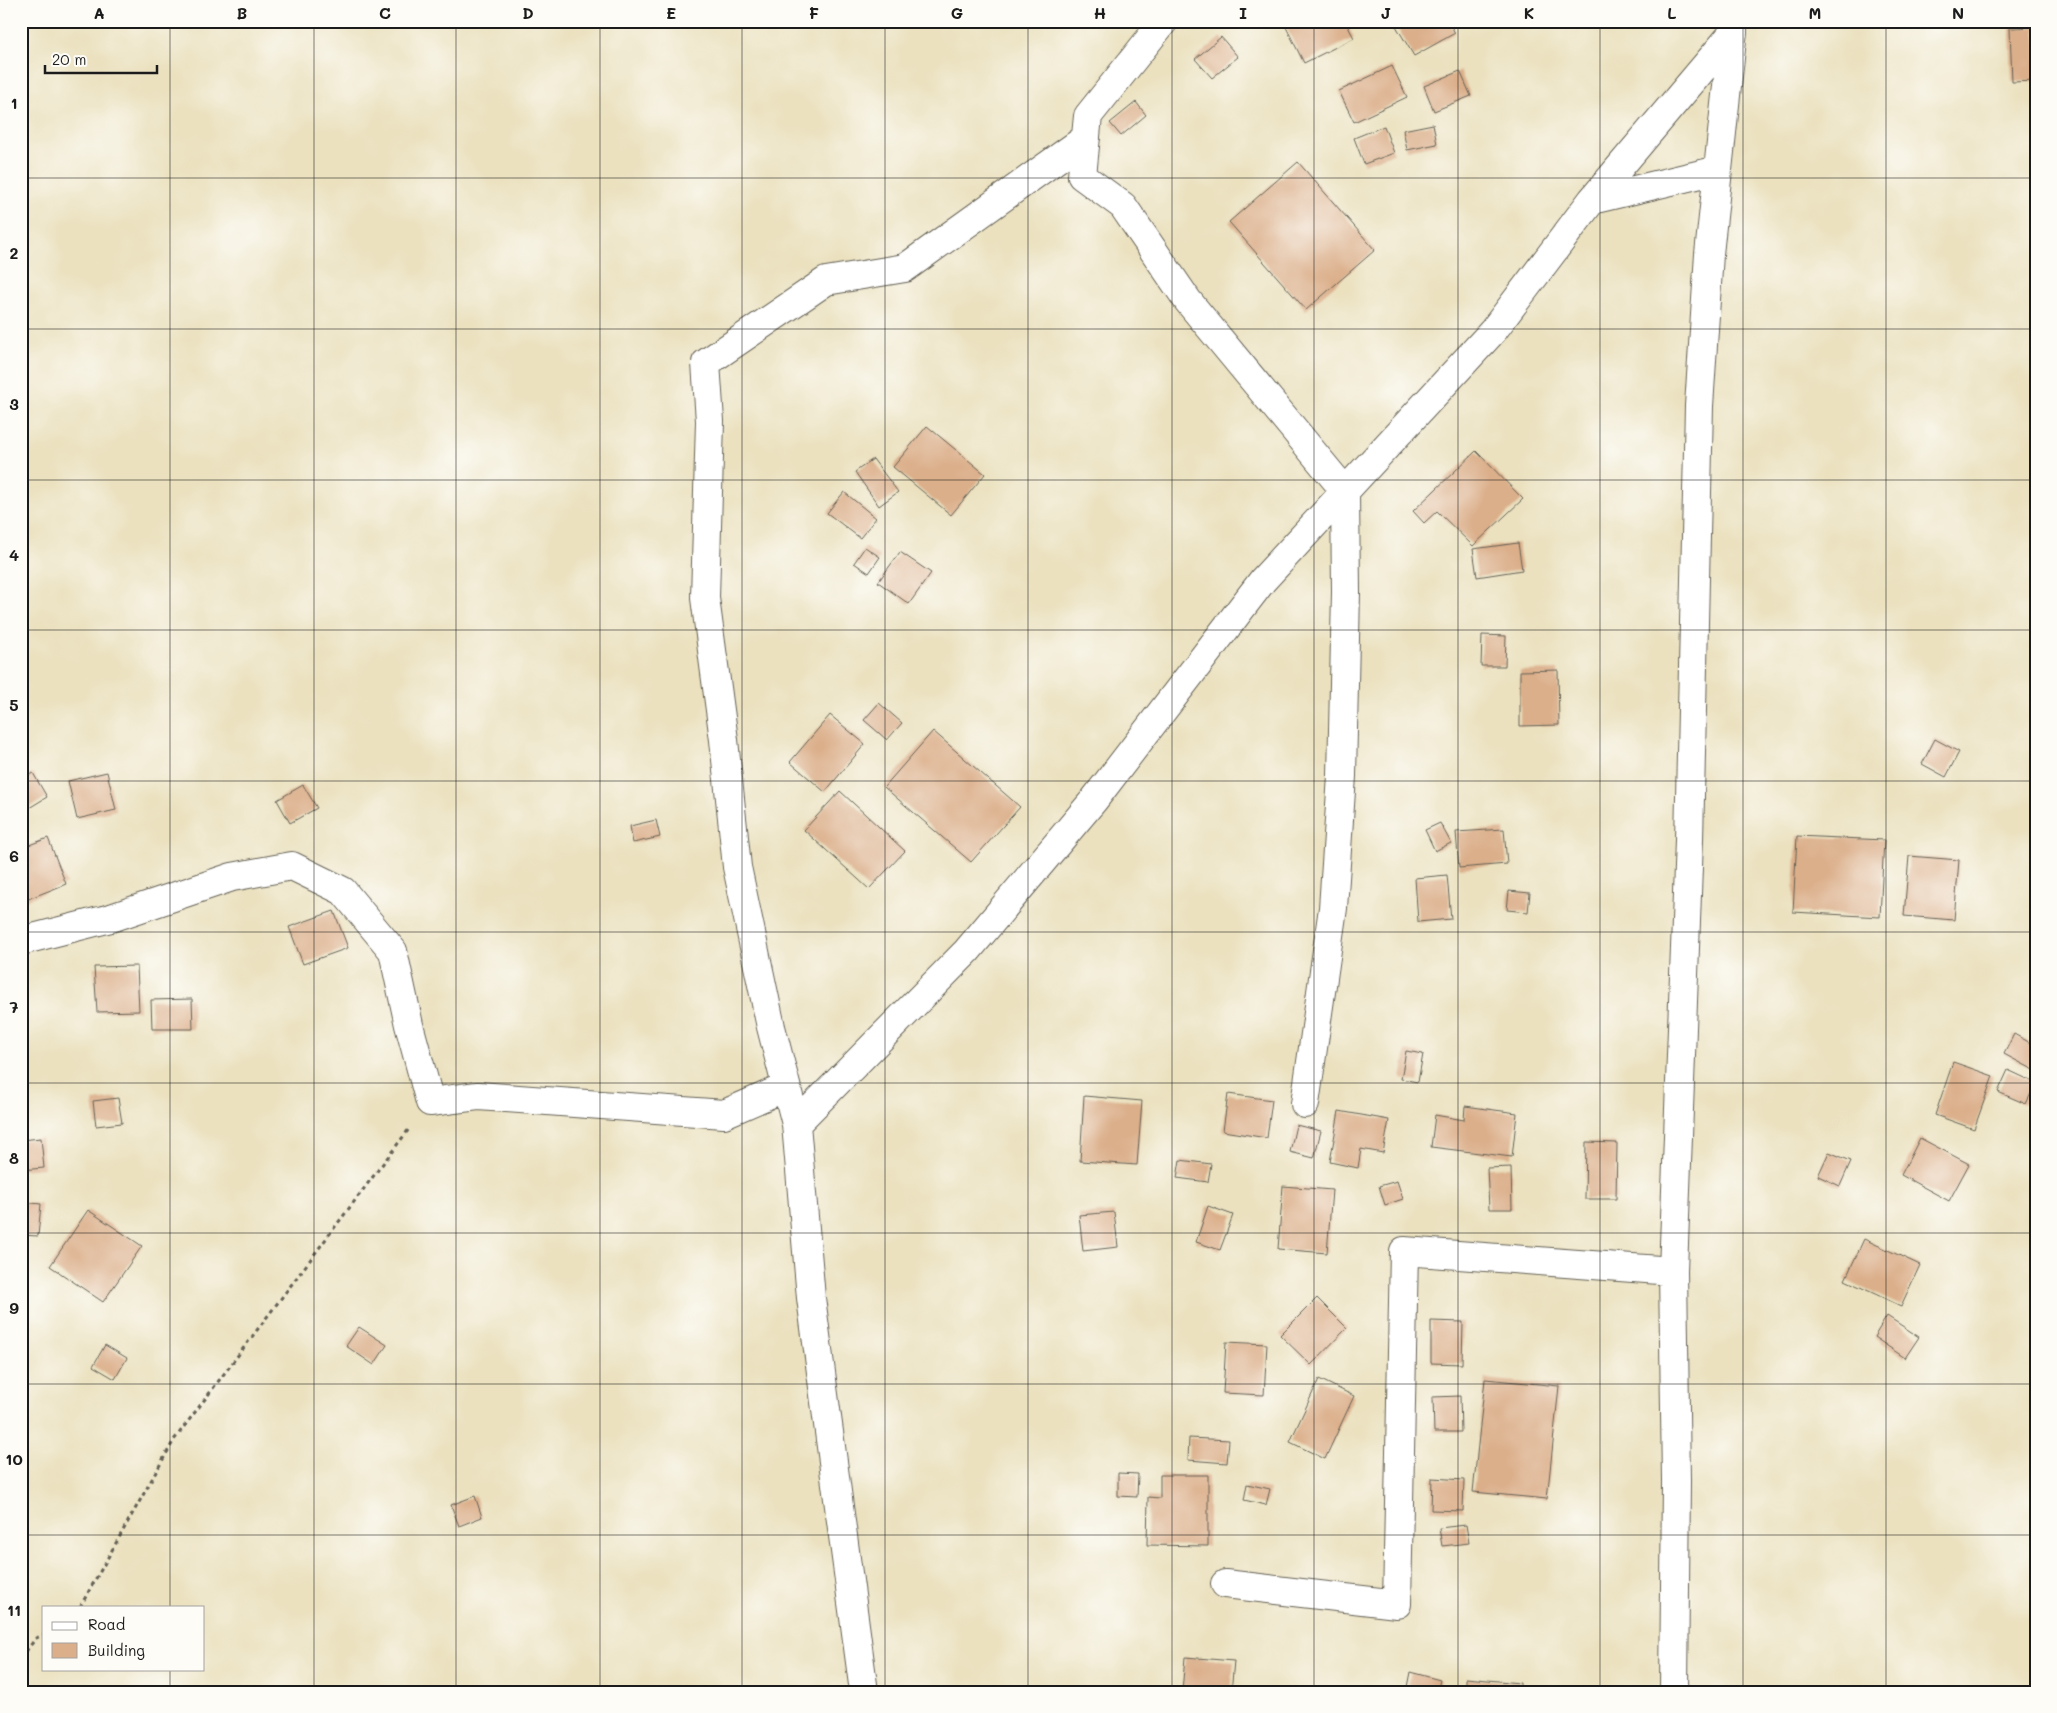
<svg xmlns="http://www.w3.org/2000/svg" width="2057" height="1713" font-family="Mali,sans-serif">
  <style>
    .building { fill: #dbaf8a }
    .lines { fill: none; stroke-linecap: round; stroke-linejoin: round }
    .minor-casing { stroke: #646155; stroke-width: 30 }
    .path { stroke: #646155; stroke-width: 3; stroke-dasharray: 4 4; stroke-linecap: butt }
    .minor { stroke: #fff; stroke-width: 28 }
    .grid { fill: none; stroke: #1c1c1c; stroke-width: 1; stroke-opacity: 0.55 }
    .neatline { fill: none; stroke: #1c1c1c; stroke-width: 2 }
    .grid-label { font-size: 16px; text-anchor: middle; font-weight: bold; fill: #1c1c1c }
  </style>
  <rect width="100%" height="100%" fill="#fdfcf7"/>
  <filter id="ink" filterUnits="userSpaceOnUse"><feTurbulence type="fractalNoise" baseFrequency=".02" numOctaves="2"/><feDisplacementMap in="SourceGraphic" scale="10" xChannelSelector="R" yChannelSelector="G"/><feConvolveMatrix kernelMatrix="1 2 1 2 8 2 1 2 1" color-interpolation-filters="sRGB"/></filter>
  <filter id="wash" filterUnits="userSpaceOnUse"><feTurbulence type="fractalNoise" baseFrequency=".0096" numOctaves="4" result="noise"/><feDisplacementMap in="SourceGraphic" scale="20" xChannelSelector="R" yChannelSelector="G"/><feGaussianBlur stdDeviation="1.12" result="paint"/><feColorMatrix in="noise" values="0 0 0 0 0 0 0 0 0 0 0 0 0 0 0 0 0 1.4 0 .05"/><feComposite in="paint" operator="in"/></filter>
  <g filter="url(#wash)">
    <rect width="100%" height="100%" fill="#ebe1bf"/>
    <g id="blocks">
      <path class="building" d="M 1283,21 L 1345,21 L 1354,38 L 1304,63 Z
        M 1393,21 L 1448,21 L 1455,33 L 1414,56 Z
        M 2036,27 L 2036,81 L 2012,82 L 2010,28 Z
        M 1221,37 L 1238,57 L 1212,78 L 1195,59 Z
        M 1392,66 L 1407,97 L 1354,122 L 1339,91 Z
        M 1460,71 L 1471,96 L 1434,111 L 1424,86 Z
        M 1136,102 L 1146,115 L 1121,136 L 1110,123 Z
        M 1433,124 L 1437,144 L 1407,150 L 1403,130 Z
        M 1384,126 L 1394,153 L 1364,164 L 1354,138 Z
        M 1298,162 L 1375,250 L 1306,310 L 1229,222 Z
        M 927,426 L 985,474 L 951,515 L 893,467 Z
        M 1476,451 L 1523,499 L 1473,546 L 1437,511 L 1424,523 L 1413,511 Z
        M 873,459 L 898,492 L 879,506 L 855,472 Z
        M 844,492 L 876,518 L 860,538 L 827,513 Z
        M 1518,543 L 1522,570 L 1477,577 L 1473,549 Z
        M 865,547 L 880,557 L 869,573 L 854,563 Z
        M 900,552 L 931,573 L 909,604 L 878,582 Z
        M 1482,635 L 1506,636 L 1505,666 L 1481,666 Z
        M 1558,670 L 1559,725 L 1520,726 L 1520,671 Z
        M 879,703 L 902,723 L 887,740 L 864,720 Z
        M 830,715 L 865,744 L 825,792 L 790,762 Z
        M 933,731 L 1020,807 L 971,862 L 884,787 Z
        M 1935,739 L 1959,752 L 1946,777 L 1922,764 Z
        M 107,772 L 116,810 L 77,819 L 68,781 Z
        M 33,773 L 47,797 L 21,813 L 21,779 Z
        M 303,785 L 317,808 L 290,823 L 277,800 Z
        M 840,791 L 905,851 L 869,889 L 804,830 Z
        M 656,820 L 660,837 L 633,843 L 630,826 Z
        M 1440,823 L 1451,843 L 1435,851 L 1425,830 Z
        M 1504,829 L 1507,864 L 1459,868 L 1456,832 Z
        M 1797,836 L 1884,840 L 1880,917 L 1793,912 Z
        M 48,838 L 66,884 L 23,901 L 21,896 L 21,848 Z
        M 1909,856 L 1959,860 L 1954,920 L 1904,916 Z
        M 1447,875 L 1451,919 L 1418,922 L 1415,878 Z
        M 1509,891 L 1530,893 L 1528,912 L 1507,910 Z
        M 334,911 L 348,948 L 303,964 L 289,927 Z
        M 137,966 L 139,1011 L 97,1012 L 94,967 Z
        M 192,999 L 193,1029 L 152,1029 L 151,1000 Z
        M 2014,1034 L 2036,1046 L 2036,1071 L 2004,1054 Z
        M 1406,1051 L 1423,1054 L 1418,1082 L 1401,1079 Z
        M 1953,1062 L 1993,1076 L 1974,1129 L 1935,1115 Z
        M 2008,1070 L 2036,1083 L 2026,1104 L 1998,1092 Z
        M 1228,1094 L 1272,1100 L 1267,1138 L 1223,1131 Z
        M 1084,1096 L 1142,1101 L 1137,1165 L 1080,1161 Z
        M 118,1098 L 122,1123 L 96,1126 L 93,1101 Z
        M 1465,1106 L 1517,1113 L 1512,1157 L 1431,1147 L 1435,1115 L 1464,1120 Z
        M 1339,1111 L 1389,1120 L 1383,1153 L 1361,1149 L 1358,1168 L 1330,1162 Z
        M 1296,1125 L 1321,1131 L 1314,1158 L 1290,1152 Z
        M 41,1138 L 44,1168 L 21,1170 L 21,1140 Z
        M 1920,1138 L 1969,1164 L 1949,1201 L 1901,1175 Z
        M 1586,1142 L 1617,1143 L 1616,1199 L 1585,1199 Z
        M 1829,1152 L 1851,1161 L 1840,1186 L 1818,1176 Z
        M 1180,1160 L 1211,1164 L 1208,1182 L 1177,1178 Z
        M 1511,1167 L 1512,1209 L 1489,1209 L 1487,1168 Z
        M 1397,1181 L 1403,1199 L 1385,1205 L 1379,1186 Z
        M 1283,1186 L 1332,1190 L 1327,1253 L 1278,1249 Z
        M 21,1202 L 41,1204 L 38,1236 L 21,1235 Z
        M 1208,1206 L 1233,1215 L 1220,1250 L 1196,1242 Z
        M 88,1210 L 142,1246 L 103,1302 L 50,1266 Z
        M 1114,1212 L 1118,1247 L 1083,1251 L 1079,1215 Z
        M 1864,1239 L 1920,1265 L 1901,1306 L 1845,1280 Z
        M 1317,1298 L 1347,1328 L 1311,1365 L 1280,1335 Z
        M 1887,1316 L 1919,1337 L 1905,1358 L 1874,1337 Z
        M 1431,1321 L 1463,1322 L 1462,1364 L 1431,1363 Z
        M 359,1327 L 387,1345 L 374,1365 L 346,1346 Z
        M 1226,1342 L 1267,1344 L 1264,1395 L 1223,1393 Z
        M 105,1345 L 127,1358 L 115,1379 L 93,1366 Z
        M 1319,1379 L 1354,1396 L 1325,1459 L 1290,1442 Z
        M 1485,1379 L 1559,1386 L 1547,1499 L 1473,1492 Z
        M 1460,1396 L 1461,1432 L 1434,1432 L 1433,1397 Z
        M 1189,1438 L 1229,1440 L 1227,1463 L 1188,1460 Z
        M 1118,1473 L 1138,1474 L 1137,1497 L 1118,1496 Z
        M 1160,1475 L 1208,1475 L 1208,1546 L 1147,1545 L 1148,1497 L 1160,1498 Z
        M 1432,1478 L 1464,1480 L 1463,1511 L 1431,1510 Z
        M 1247,1484 L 1270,1489 L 1266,1505 L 1244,1500 Z
        M 475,1496 L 482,1517 L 459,1526 L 451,1505 Z
        M 1466,1525 L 1469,1543 L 1442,1546 L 1439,1528 Z
        M 1185,1657 L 1234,1661 L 1231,1692 L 1182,1692 Z
        M 1410,1672 L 1440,1680 L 1437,1692 L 1406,1692 Z
        M 1466,1678 L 1520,1683 L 1520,1692 L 1466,1692 Z"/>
    </g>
  </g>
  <g filter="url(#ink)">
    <use href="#blocks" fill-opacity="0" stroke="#646155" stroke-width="1"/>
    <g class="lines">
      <g class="minor-casing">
        <path id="minor" d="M 1164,21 L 1088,116 L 1082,176 L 1123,206 L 1188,301 L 1345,491 L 1346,592 L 1342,776 L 1333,908 L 1305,1104
          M 1592,200 L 1718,170
          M 21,941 L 111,918 L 232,877 L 292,866 L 343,891 L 393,951 L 409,1025 L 430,1102 L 478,1096 L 724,1114 L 786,1087
          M 796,1124 L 771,1027 L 737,867 L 724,740 L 705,598 L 710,421 L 706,363 L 826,281 L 905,268 L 1086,138
          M 1225,1584 L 1397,1604 L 1404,1251 L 1673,1271
          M 864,1692 L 811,1298 L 796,1124 L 967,951 L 1094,800 L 1263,580 L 1493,331 L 1592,200 L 1733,33
          M 1674,1692 L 1676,1481 L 1673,1271 L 1689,840 L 1699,406 L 1709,254 L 1733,30"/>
      </g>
      <path class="path" d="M 80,1607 L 174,1440 L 409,1129
        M 21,1658 L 36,1638 L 44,1635"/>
      <use href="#minor" class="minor"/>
    </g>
  </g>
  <path class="grid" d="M 170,21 L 170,1607M 314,21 L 314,1692M 456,21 L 456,1692M 600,21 L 600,1692M 742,21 L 742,1692M 885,21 L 885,1692M 1028,21 L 1028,1692M 1172,21 L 1172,1692M 1314,21 L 1314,1692M 1458,21 L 1458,1692M 1600,21 L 1600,1692M 1743,21 L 1743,1692M 1886,21 L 1886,1692M 21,178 L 2036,178M 21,329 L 2036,329M 21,480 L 2036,480M 21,630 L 2036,630M 21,781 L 2036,781M 21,932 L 2036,932M 21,1083 L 2036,1083M 21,1233 L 2036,1233M 21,1384 L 2036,1384M 21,1535 L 2036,1535M 170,1669 L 170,1692"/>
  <rect width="2057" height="1713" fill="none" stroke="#fdfcf7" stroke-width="55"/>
  <rect x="42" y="1606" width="162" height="65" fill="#fdfcf7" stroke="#a3a29f"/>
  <rect x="52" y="1622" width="25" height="8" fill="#ffffff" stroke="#a3a29f"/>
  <text x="88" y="1630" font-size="15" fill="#1c1c1c">Road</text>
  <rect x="52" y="1643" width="25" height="15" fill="#dbaf8a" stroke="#a3a29f"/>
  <text x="88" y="1656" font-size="15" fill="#1c1c1c">Building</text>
  <path d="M45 65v8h112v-8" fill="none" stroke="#1c1c1c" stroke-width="2.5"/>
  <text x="52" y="65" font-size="15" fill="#1c1c1c" stroke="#fdfcf7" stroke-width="4" paint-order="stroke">20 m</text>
  <rect x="28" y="28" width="2002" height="1658" class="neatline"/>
  <g class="grid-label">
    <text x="99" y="19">A</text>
    <text x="242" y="19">B</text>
    <text x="385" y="19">C</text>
    <text x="528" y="19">D</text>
    <text x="671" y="19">E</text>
    <text x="814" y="19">F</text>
    <text x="957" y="19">G</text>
    <text x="1100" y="19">H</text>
    <text x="1243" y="19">I</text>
    <text x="1386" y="19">J</text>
    <text x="1529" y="19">K</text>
    <text x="1672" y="19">L</text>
    <text x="1815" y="19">M</text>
    <text x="1958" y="19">N</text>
    <text x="14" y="109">1</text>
    <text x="14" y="259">2</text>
    <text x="14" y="410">3</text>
    <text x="14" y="561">4</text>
    <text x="14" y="711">5</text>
    <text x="14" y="862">6</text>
    <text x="14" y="1013">7</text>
    <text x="14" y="1164">8</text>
    <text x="14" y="1314">9</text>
    <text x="14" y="1465">10</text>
    <text x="14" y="1616">11</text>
  </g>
</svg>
